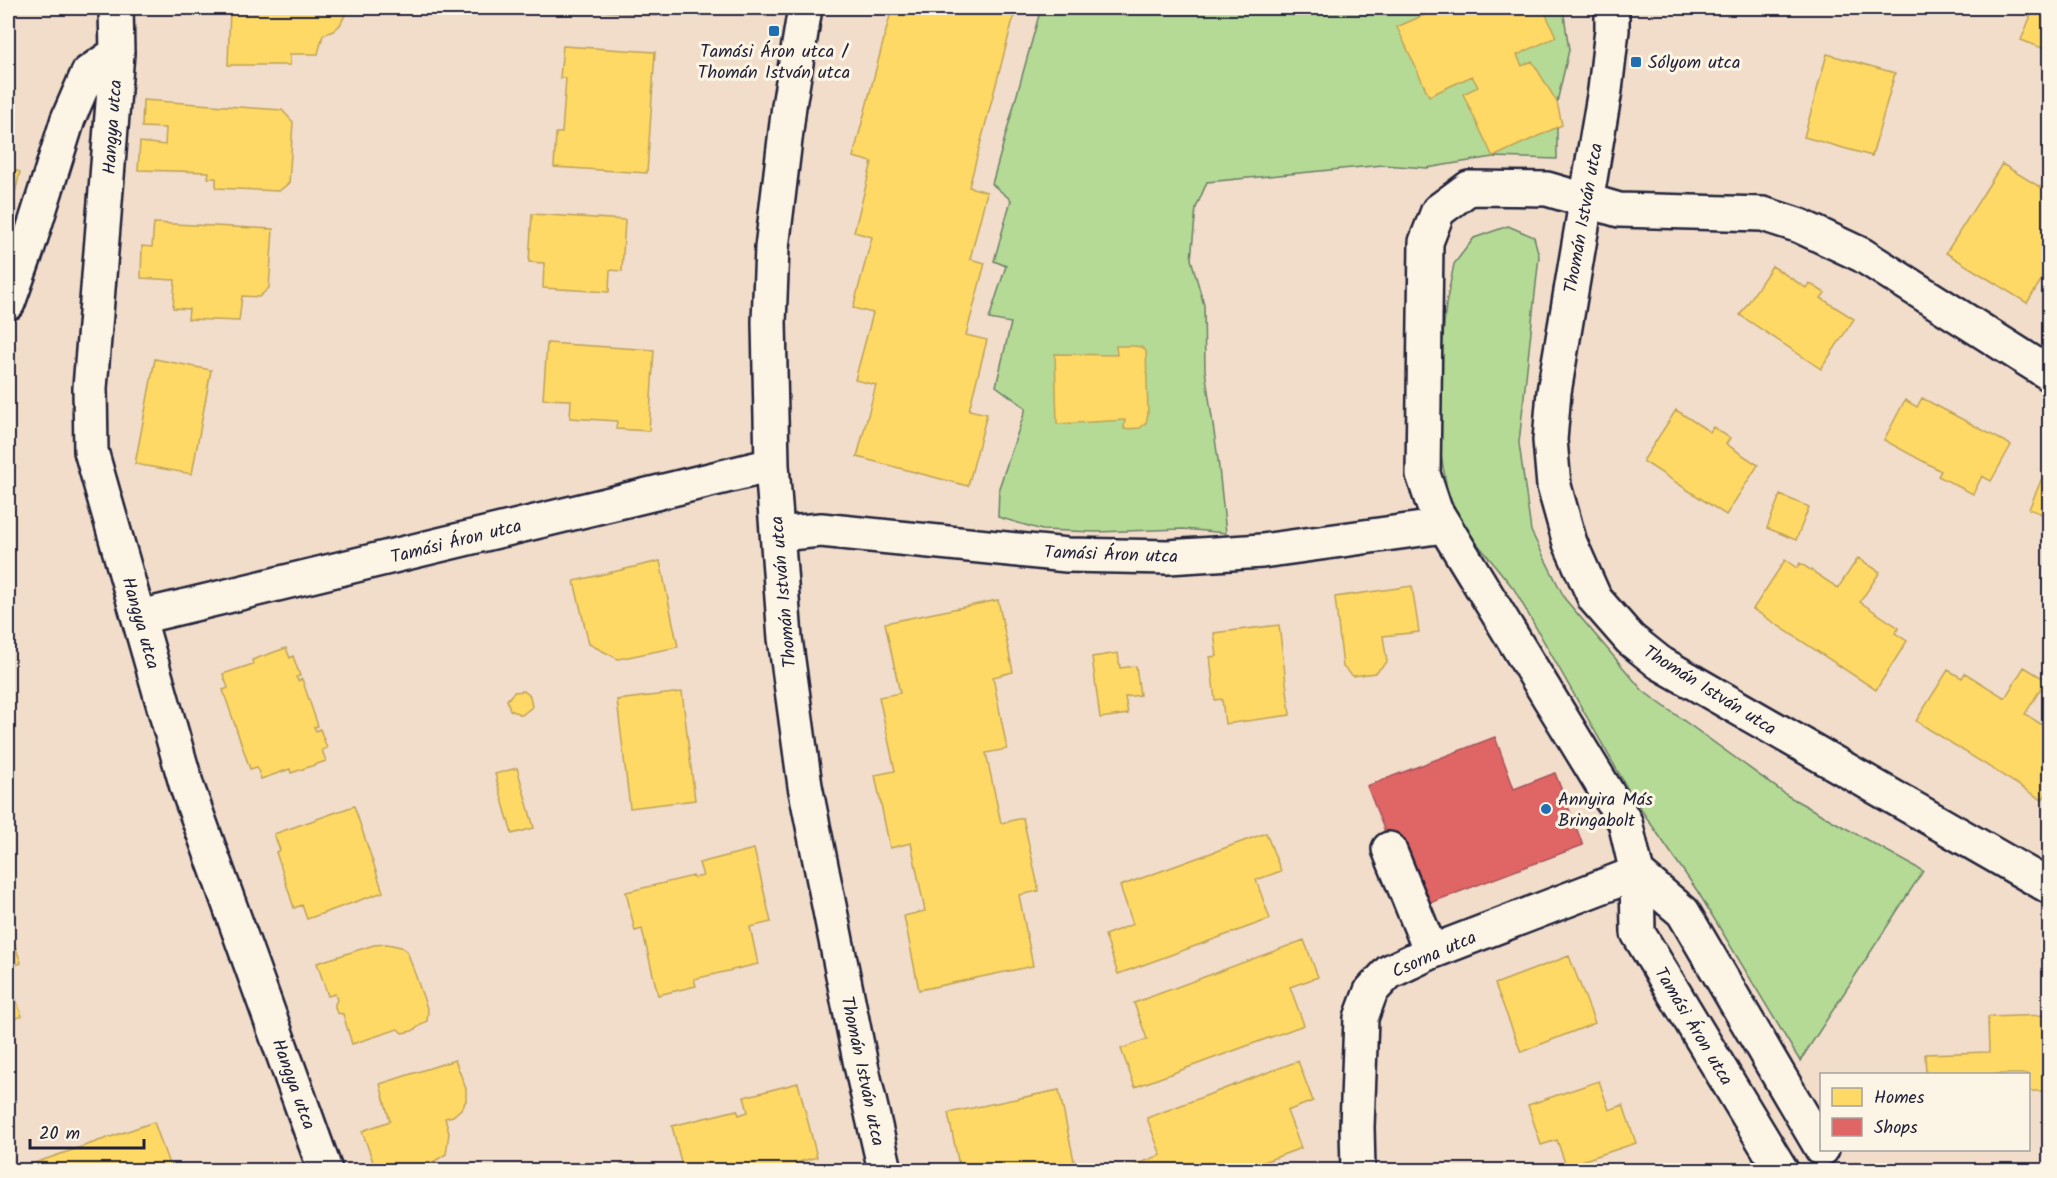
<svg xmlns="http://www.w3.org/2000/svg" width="2057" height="1178" font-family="Kalam,sans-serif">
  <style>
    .green { fill: #b4da95; stroke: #6b7e68; stroke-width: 1.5 }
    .homes { fill: #ffd966; stroke: #bda259; stroke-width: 1.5 }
    .shops { fill: #e06666; stroke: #a75259; stroke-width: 1.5 }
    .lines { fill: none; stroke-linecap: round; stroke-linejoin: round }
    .minor-casing { stroke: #22223b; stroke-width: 38 }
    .minor { stroke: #fcf5e5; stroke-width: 33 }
    .poi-dot { fill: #1f6fb2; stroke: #fcf5e5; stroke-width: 2 }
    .labels { text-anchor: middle; stroke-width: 6; stroke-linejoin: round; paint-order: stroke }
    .poi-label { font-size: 18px; fill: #22223b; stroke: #fcf5e5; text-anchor: start }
    .street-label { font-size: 18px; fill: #22223b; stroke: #fcf5e5 }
  </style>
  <rect width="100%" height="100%" fill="#f1ddca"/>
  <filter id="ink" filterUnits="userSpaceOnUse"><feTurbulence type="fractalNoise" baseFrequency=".0167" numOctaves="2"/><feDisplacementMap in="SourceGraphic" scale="12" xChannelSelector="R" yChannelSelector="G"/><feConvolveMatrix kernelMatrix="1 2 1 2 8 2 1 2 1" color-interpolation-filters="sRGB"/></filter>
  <g filter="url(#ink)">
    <path class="green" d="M 1041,8 L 1563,8 L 1569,50 L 1557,102 L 1557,159 L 1493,157 L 1427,168 L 1383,165 L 1207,182 L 1196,208 L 1191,259 L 1204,305 L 1205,370 L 1218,459 L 1226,533 L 1183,529 L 1096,532 L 1042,530 L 998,517 L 999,488 L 1026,408 L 996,386 L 1011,323 L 989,319 L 1006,266 L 994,261 L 1011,200 L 992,184 Z
      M 1508,226 L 1534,237 L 1539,256 L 1519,443 L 1531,531 L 1565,599 L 1643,691 L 1788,796 L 1923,871 L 1800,1061 L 1698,892 L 1633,798 L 1514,589 L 1451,511 L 1435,422 L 1446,304 L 1454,264 L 1474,238 Z"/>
    <path class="homes" d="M 230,8 L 346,8 L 346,13 L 340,25 L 333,31 L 323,35 L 318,54 L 290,54 L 290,65 L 228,65 Z
      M 567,8 L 658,8 L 657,16 Z
      M 892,8 L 1016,8 L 969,187 L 987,192 L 970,259 L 985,263 L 966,335 L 987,340 L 969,410 L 987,414 L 968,486 L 857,457 L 876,385 L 855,380 L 873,313 L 853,308 L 872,237 L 854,232 L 872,162 L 853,157 Z
      M 1440,8 L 1457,8 L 1459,13 L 1471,8 L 1543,8 L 1556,37 L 1517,55 L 1522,66 L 1532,61 L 1557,102 L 1562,125 L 1493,157 L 1463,94 L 1478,87 L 1472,76 L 1429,96 L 1397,27 Z
      M 2034,8 L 2050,8 L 2050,51 L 2021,40 Z
      M 563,46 L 655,52 L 647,173 L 554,167 L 556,133 L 562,133 L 566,78 L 560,78 Z
      M 1827,54 L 1895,73 L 1872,156 L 1804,137 Z
      M 143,100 L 282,110 L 293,122 L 289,183 L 279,191 L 216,188 L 216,178 L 208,178 L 209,172 L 138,170 L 140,142 L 165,145 L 166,128 L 142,127 Z
      M 2002,164 L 2050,193 L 2050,266 L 2027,303 L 1946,253 Z
      M 8,168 L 20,172 L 14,197 L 8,195 Z
      M 532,214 L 625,220 L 622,271 L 610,270 L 609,292 L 543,288 L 544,263 L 529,262 Z
      M 154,223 L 273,229 L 269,288 L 259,297 L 242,296 L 239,321 L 188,319 L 189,309 L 173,308 L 175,280 L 141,278 L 142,246 L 152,247 Z
      M 1772,266 L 1806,288 L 1809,283 L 1825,293 L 1821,298 L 1854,319 L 1821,369 L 1740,315 Z
      M 547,343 L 654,350 L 649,431 L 616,429 L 617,421 L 570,418 L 571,400 L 543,399 Z
      M 1116,346 L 1133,346 L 1141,347 L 1146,351 L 1148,414 L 1146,423 L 1140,428 L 1124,429 L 1125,420 L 1057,424 L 1055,354 L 1117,355 Z
      M 155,359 L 211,370 L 192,474 L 135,464 Z
      M 1922,398 L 2011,445 L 1991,481 L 1982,476 L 1973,494 L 1938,476 L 1941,471 L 1884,440 L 1905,400 L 1917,407 Z
      M 1676,410 L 1710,432 L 1713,427 L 1730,438 L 1726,444 L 1758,465 L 1726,515 L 1643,461 Z
      M 2050,459 L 2050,517 L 2029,509 Z
      M 1780,495 L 1809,507 L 1796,540 L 1767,528 Z
      M 1858,558 L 1880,572 L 1860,602 L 1899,628 L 1895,633 L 1907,641 L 1876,690 L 1753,609 L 1785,560 L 1797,568 L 1800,563 L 1838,588 Z
      M 660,561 L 678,647 L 618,659 L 589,644 L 574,581 Z
      M 1412,586 L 1419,632 L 1383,636 L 1387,662 L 1375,673 L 1353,676 L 1343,667 L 1335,597 Z
      M 998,600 L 1013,672 L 993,677 L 1007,749 L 986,753 L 1001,823 L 1023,818 L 1039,891 L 1019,895 L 1033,966 L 919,990 L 904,916 L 925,911 L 911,843 L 890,848 L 875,775 L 895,771 L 879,697 L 900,693 L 885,623 Z
      M 1279,625 L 1290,715 L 1225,724 L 1222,699 L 1215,700 L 1210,657 L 1217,656 L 1214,633 Z
      M 286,648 L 290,658 L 293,656 L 300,676 L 296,677 L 298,681 L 302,679 L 318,726 L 314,727 L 316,731 L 320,729 L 327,748 L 322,750 L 326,761 L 291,773 L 290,769 L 261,779 L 257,767 L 250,769 L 223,690 L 228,688 L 223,674 L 253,664 L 252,660 Z
      M 1118,653 L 1120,668 L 1136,666 L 1140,695 L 1125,697 L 1128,714 L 1100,718 L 1092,657 Z
      M 2024,667 L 2046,680 L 2025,714 L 2050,730 L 2050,788 L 2042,800 L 1916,721 L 1948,670 L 1962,678 L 1965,673 L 2005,698 Z
      M 524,691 L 530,696 L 532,707 L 522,715 L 510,710 L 507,700 L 514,692 Z
      M 682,692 L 695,800 L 630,808 L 617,700 Z
      M 517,768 L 534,828 L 512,834 L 495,774 Z
      M 354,806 L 383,892 L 307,919 L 302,905 L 294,908 L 276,852 L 280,850 L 274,834 Z
      M 1266,833 L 1281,871 L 1256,880 L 1270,919 L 1118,974 L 1105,935 L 1133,924 L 1120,886 Z
      M 754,849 L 771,922 L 750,927 L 758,964 L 694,979 L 696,986 L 658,995 L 642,929 L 635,931 L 626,892 L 693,876 L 694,878 L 703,876 L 699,863 Z
      M 8,925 L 21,963 L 8,968 Z
      M 1304,940 L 1318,977 L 1290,987 L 1304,1025 L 1135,1087 L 1121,1049 L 1147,1039 L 1134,1003 Z
      M 387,944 L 401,947 L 407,951 L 428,1011 L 427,1021 L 412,1031 L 402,1033 L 398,1029 L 352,1044 L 343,1014 L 337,1013 L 335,1008 L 335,1004 L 337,1000 L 335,994 L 328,996 L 317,963 L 374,945 Z
      M 1569,956 L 1595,1023 L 1521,1052 L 1495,984 Z
      M 8,977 L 22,1016 L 8,1021 Z
      M 2050,1015 L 2050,1091 L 2028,1091 L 2028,1074 L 1926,1074 L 1925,1054 L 1989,1052 L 1988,1017 Z
      M 455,1060 L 466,1089 L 466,1101 L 461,1109 L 453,1116 L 445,1118 L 449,1133 L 446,1154 L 435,1161 L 406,1170 L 376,1170 L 362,1131 L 390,1121 L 380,1084 Z
      M 1298,1061 L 1313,1101 L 1287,1111 L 1301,1148 L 1242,1170 L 1137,1170 L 1135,1165 L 1161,1155 L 1147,1118 Z
      M 1599,1081 L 1609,1110 L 1623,1105 L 1636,1143 L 1566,1166 L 1557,1140 L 1541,1145 L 1528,1105 Z
      M 798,1083 L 817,1157 L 795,1163 L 797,1170 L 690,1170 L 689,1165 L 682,1166 L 672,1126 L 737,1110 L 739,1115 L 748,1112 L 744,1097 Z
      M 1059,1090 L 1076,1170 L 960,1170 L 948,1113 Z
      M 154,1122 L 171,1170 L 21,1170 L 20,1168 Z"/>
    <path class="shops" d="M 1495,737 L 1514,789 L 1555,773 L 1583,845 L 1422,906 L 1389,842 L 1367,786 Z"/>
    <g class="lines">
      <g class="minor-casing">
        <path id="minor" d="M 116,8 L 117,53 L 90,388 L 91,451 L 187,787 L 325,1170
          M 805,8 L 789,106 L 772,248 L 769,322 L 772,465 L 785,638 L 805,786 L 861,1065 L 885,1170
          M 1612,8 L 1612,30 L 1605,90 L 1554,392 L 1550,440 L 1554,486 L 1570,543 L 1595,599 L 1630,639 L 1660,663 L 2050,887
          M 8,303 L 26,253 L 68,119 L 88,73 L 117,53
          M 778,534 L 821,530 L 1067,555 L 1168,557 L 1262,551 L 1444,526
          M 140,617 L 772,465
          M 1389,849 L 1431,952
          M 1822,1149 L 1683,912 L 1637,873 L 1625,822 L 1435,510 L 1423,474 L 1426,242 L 1438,211 L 1469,188 L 1547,189 L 1619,210 L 1763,214 L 1800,226 L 1862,255 L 2050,374
          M 1358,1170 L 1357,1127 L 1361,1018 L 1371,991 L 1389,972 L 1431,952 L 1637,873 L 1638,933 L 1781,1170"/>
      </g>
      <use href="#minor" class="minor"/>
    </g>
  </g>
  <g class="poi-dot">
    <rect x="768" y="25" width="12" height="12" rx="3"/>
    <rect x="1630" y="56" width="12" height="12" rx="3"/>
    <circle cx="1546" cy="809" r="6"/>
  </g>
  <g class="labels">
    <g class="poi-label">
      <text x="774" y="57" text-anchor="middle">Tamási Áron utca /<tspan x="774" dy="21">Thomán István utca</tspan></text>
      <text x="1648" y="68">Sólyom utca</text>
      <text x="1558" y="805">Annyira Más<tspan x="1558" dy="21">Bringabolt</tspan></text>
    </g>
    <g class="street-label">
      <text transform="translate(112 127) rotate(-86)" y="6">Hangya utca</text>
      <text transform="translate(1583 218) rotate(-80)" y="6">Thomán István utca</text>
      <text transform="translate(456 541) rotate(-14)" y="6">Tamási Áron utca</text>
      <text transform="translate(1111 554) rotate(2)" y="6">Tamási Áron utca</text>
      <text transform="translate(783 592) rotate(-95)" y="6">Thomán István utca</text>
      <text transform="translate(141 623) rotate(74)" y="6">Hangya utca</text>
      <text transform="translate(1710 690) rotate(32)" y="6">Thomán István utca</text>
      <text transform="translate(1434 954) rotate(-24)" y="6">Csorna utca</text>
      <text transform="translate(1694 1026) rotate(59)" y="6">Tamási Áron utca</text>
      <text transform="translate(863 1071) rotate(78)" y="6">Thomán István utca</text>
      <text transform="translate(294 1084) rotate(70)" y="6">Hangya utca</text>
    </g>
  </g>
  <rect width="2057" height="1178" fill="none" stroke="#fcf5e5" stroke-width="30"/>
  <rect x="15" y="15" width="2027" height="1148" fill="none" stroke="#22223b" stroke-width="2" filter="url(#ink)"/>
  <rect x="1820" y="1073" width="210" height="78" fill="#fcf5e5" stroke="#a5a1a1" stroke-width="1.5"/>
  <rect x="1832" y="1088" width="30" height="18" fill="#ffd966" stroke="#a5a1a1" stroke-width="1.5"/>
  <text x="1874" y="1103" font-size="18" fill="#22223b">Homes</text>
  <rect x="1832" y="1118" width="30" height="18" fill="#e06666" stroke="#a5a1a1" stroke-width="1.5"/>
  <text x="1874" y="1133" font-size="18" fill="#22223b">Shops</text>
  <path d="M30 1139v9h114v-9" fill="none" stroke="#22223b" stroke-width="3"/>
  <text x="39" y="1139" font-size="18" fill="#22223b" stroke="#fcf5e5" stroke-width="4.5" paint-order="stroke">20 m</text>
</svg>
